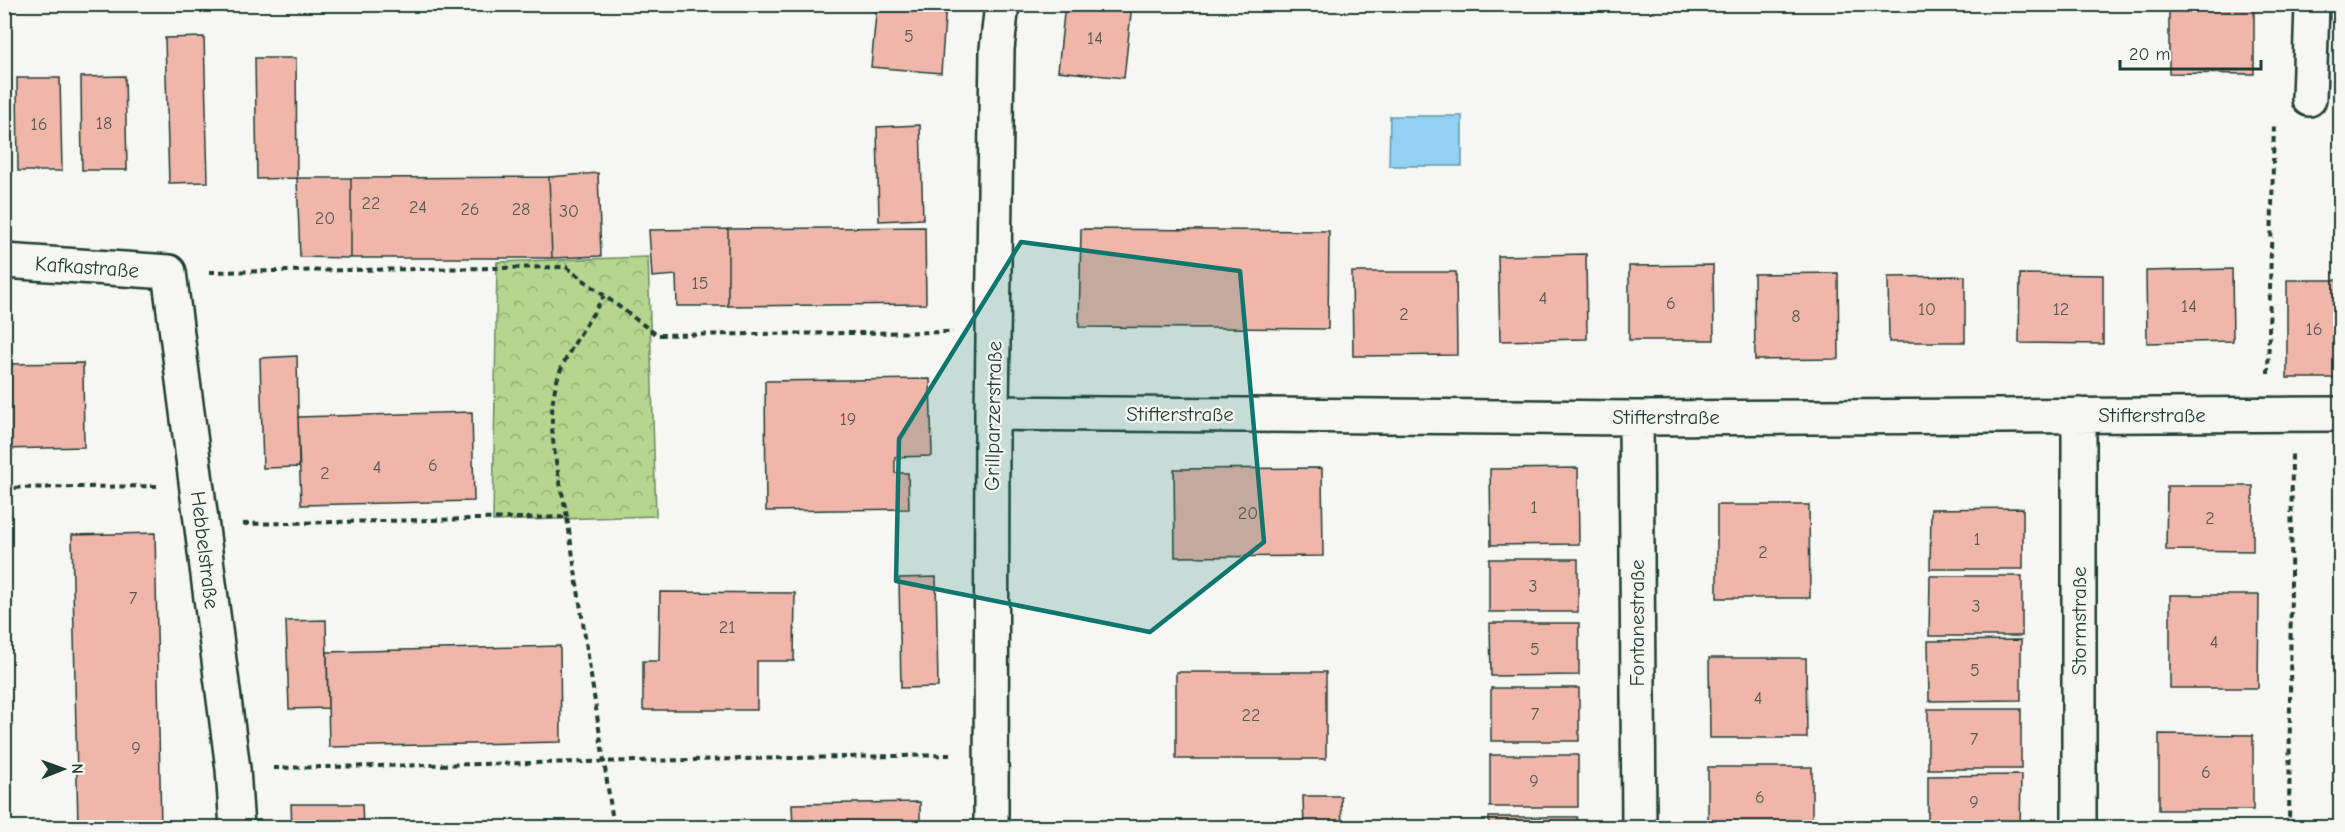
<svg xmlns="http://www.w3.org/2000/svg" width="2345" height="832" font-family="'Comic Neue',sans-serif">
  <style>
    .forest { fill: url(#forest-crowns); stroke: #6a8a62; stroke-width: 1.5 }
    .water { fill: #92d1f3; stroke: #6496a7; stroke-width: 1.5 }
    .building { fill: #f0b6aa; stroke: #1f3d34; stroke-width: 1.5 }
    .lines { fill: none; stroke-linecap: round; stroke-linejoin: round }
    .minor-casing { stroke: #1f3d34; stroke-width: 38 }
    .path { stroke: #1f3d34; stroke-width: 4; stroke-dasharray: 6 4.5; stroke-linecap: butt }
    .minor { stroke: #f6f6f2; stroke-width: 33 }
    .marked { fill: #0f766e; fill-opacity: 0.2; stroke: #0f766e; stroke-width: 4.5; stroke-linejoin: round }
    .labels { text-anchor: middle; stroke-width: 4.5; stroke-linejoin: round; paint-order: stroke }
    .number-label { font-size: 18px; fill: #535b52 }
    .street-label { font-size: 21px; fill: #1f3d34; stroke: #f6f6f2 }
  </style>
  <defs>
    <pattern id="forest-crowns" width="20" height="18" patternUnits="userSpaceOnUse" patternTransform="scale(1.5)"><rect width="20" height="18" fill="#b6d68f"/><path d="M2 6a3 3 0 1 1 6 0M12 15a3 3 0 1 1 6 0" fill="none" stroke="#93af76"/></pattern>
  </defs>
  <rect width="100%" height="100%" fill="#f6f6f2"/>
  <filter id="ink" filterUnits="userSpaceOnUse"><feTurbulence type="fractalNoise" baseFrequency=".0167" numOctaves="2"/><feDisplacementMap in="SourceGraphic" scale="12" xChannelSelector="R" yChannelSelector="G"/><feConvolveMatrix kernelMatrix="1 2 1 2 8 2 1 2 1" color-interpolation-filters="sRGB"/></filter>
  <g filter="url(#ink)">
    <path class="forest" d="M 648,257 L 656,516 L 493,521 L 497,262 Z"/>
    <path class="water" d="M 1390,116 L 1462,116 L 1462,166 L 1389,166 Z"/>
    <path class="building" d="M 877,4 L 946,4 L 941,73 L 871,67 Z
      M 1065,4 L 1132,4 L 1124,78 L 1058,71 Z
      M 2169,4 L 2254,4 L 2254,74 L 2169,73 Z
      M 204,37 L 208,182 L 169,183 L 165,38 Z
      M 255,58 L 296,58 L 297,178 L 257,179 Z
      M 125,76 L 127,170 L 82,170 L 81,77 Z
      M 17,78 L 60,78 L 62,171 L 18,171 Z
      M 920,125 L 923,219 L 879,221 L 877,127 Z
      M 598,173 L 601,256 L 552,258 L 549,177 Z
      M 549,177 L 552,258 L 351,258 L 351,178 Z
      M 297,178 L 351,178 L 351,258 L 300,257 Z
      M 925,227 L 926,304 L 728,306 L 728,229 Z
      M 728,229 L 728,306 L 677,306 L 676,275 L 652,277 L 649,230 Z
      M 1081,229 L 1329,231 L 1328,329 L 1079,327 Z
      M 1586,254 L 1587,339 L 1500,341 L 1498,256 Z
      M 1713,265 L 1714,340 L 1629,340 L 1629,266 Z
      M 2232,269 L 2233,341 L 2147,343 L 2146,271 Z
      M 1352,272 L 1456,272 L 1457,355 L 1353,356 Z
      M 1838,273 L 1839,359 L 1755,360 L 1754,274 Z
      M 2020,274 L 2103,275 L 2103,344 L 2019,343 Z
      M 1965,276 L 1965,342 L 1889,342 L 1888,277 Z
      M 2287,280 L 2340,280 L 2340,378 L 2287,378 Z
      M 297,356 L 299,467 L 263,468 L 260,358 Z
      M 83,363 L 84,447 L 4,449 L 4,364 Z
      M 930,379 L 932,456 L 895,457 L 895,473 L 908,473 L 909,509 L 766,511 L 765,381 Z
      M 472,412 L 474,501 L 301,505 L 298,417 Z
      M 1322,468 L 1323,556 L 1175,557 L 1174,469 Z
      M 1578,468 L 1579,544 L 1491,545 L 1490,469 Z
      M 2167,486 L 2253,486 L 2253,551 L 2166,550 Z
      M 1717,505 L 1809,505 L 1810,598 L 1717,598 Z
      M 2023,508 L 2023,569 L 1930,569 L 1931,509 Z
      M 155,533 L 161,828 L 78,828 L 72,535 Z
      M 1489,559 L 1578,559 L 1578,612 L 1489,612 Z
      M 1930,576 L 2022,576 L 2022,636 L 1929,636 Z
      M 936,577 L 938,687 L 901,688 L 899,578 Z
      M 660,592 L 795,593 L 794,661 L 757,661 L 757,710 L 643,710 L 643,661 L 659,661 Z
      M 2170,595 L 2259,595 L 2258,688 L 2170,688 Z
      M 326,620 L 328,708 L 289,709 L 286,621 Z
      M 1490,623 L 1579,623 L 1579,675 L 1491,676 Z
      M 2021,640 L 2021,700 L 1929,701 L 1928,641 Z
      M 560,646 L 561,742 L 329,747 L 327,652 Z
      M 1709,658 L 1806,658 L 1807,738 L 1710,738 Z
      M 1176,672 L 1326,672 L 1326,759 L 1176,759 Z
      M 1491,688 L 1579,688 L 1579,741 L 1491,741 Z
      M 1928,709 L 2021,709 L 2021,769 L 1928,769 Z
      M 2159,734 L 2253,735 L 2253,810 L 2159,810 Z
      M 1490,755 L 1578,755 L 1578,807 L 1490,807 Z
      M 1708,767 L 1812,767 L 1812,828 L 1708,828 Z
      M 2021,775 L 2020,828 L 1928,828 L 1928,776 Z
      M 1303,796 L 1341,796 L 1342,828 L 1304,828 Z
      M 920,802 L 920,828 L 793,828 L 792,804 Z
      M 291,804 L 362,804 L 363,828 L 292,828 Z
      M 1489,817 L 1577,817 L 1577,828 L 1489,828 Z"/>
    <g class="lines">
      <g class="minor-casing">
        <path id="minor" d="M 2309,99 L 2312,4
          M 4,261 L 169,272 L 233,769 L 237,828
          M 992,413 L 1636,418 L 2340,414
          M 1636,418 L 1639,828
          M 991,828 L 992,413 L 997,49 L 1002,4
          M 2079,828 L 2079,415"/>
      </g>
      <path class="path" d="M 209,272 L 566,267 L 657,335 L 953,332
        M 2268,374 L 2274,124
        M 4,488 L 157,486
        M 567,517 C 558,469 541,414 562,367 C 573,343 590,319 604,296
        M 243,524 L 567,517 L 614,828
        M 273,768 L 950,755
        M 2289,828 L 2292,454"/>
      <use href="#minor" class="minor"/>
    </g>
  </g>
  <path class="marked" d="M 1021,242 L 1240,271 L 1264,542 L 1150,632 L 896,581 L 899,439 Z"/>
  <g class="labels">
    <g class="number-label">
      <text x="909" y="42">5</text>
      <text x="1095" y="44">14</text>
      <text x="104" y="129">18</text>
      <text x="39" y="130">16</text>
      <text x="371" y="209">22</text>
      <text x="418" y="213">24</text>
      <text x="470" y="215">26</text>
      <text x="521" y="215">28</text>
      <text x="569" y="217">30</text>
      <text x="325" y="224">20</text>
      <text x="700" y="289">15</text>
      <text x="1543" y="304">4</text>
      <text x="1671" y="309">6</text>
      <text x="2189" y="312">14</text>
      <text x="1927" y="315">10</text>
      <text x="2061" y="315">12</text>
      <text x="1404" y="320">2</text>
      <text x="1796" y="322">8</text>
      <text x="2314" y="335">16</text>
      <text x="848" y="425">19</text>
      <text x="433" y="471">6</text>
      <text x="377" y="473">4</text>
      <text x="325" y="479">2</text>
      <text x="1534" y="513">1</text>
      <text x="1248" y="519">20</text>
      <text x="2210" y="524">2</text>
      <text x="1977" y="545">1</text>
      <text x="1763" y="558">2</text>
      <text x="1533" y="592">3</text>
      <text x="133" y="604">7</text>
      <text x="1976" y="612">3</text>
      <text x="727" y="633">21</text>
      <text x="2214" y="648">4</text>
      <text x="1535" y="655">5</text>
      <text x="1975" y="676">5</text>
      <text x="1758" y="704">4</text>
      <text x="1535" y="720">7</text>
      <text x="1251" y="721">22</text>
      <text x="1974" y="745">7</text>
      <text x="136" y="754">9</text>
      <text x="2206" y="778">6</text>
      <text x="1534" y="787">9</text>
      <text x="1760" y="803">6</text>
      <text x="1974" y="808">9</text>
    </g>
    <g class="street-label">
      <text transform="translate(87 267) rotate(4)" y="7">Kafkastraße</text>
      <text x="1180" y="421">Stifterstraße</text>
      <text x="2152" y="422">Stifterstraße</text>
      <text transform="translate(993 416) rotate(-89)" y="7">Grillparzerstraße</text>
      <text x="1666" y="424">Stifterstraße</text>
      <text transform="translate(205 550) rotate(83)" y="7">Hebbelstraße</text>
      <text transform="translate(2079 621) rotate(-90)" y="7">Stormstraße</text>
      <text transform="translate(1637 623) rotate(-90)" y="7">Fontanestraße</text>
    </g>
  </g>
  <rect width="2345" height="832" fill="none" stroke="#f6f6f2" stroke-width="24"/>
  <rect x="12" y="12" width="2321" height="808" fill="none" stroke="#1f3d34" stroke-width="2" filter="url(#ink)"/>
  <g transform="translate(63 769) rotate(89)" stroke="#f6f6f2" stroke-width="4.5" paint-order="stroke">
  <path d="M0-4.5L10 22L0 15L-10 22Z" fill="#1f3d34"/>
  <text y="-9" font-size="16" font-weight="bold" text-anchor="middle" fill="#1f3d34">N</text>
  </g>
  <path d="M2120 60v9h141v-9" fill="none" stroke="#1f3d34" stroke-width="3"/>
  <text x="2129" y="60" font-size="18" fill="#1f3d34" stroke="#f6f6f2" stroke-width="4.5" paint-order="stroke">20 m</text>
</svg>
